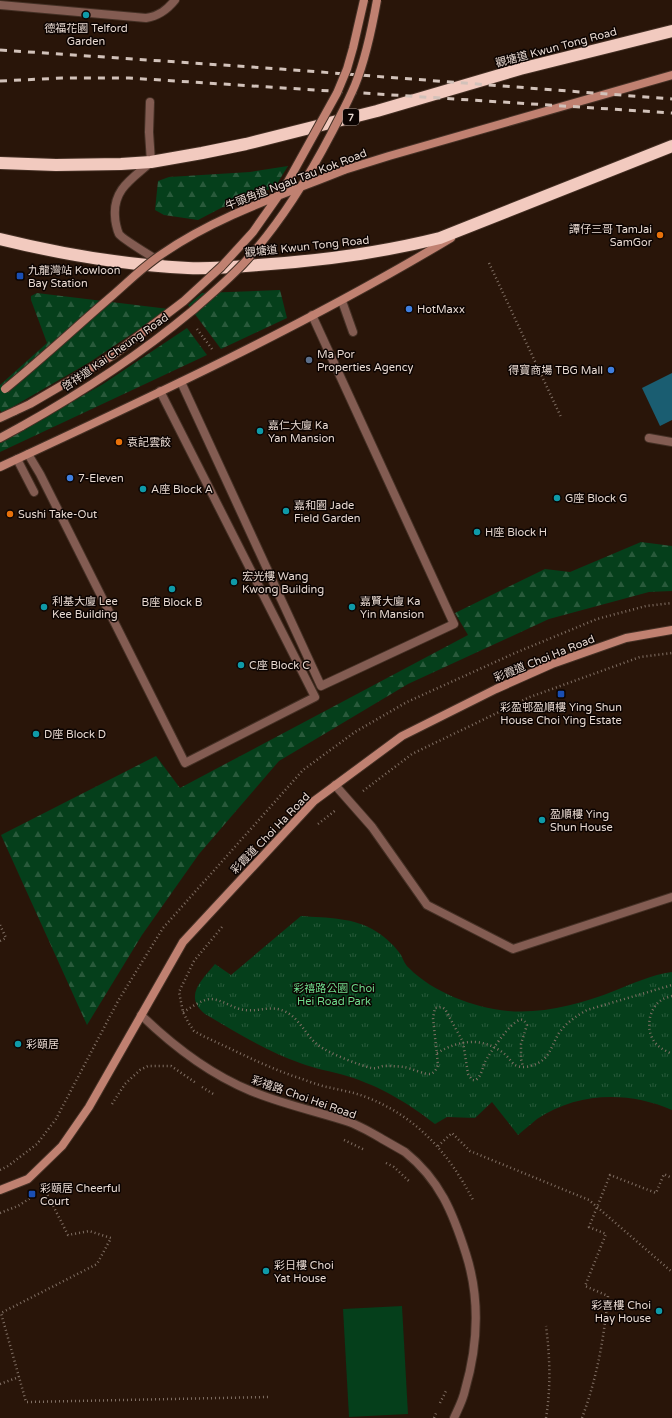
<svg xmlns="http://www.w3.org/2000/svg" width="672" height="1418" font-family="'Varela Round','Noto Sans TC',sans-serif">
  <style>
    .grass { fill: url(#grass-tufts) }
    .forest { fill: url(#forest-firs) }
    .pitch { fill: #053f1b }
    .water { fill: #1a5d71 }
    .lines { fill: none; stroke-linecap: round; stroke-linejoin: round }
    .lane-casing { stroke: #443025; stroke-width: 10 }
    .street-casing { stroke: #443025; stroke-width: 10 }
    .secondary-casing { stroke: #443025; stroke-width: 10 }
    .highway-casing { stroke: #443025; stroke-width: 14 }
    .path { stroke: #817065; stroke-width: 2.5; stroke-dasharray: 1 3; stroke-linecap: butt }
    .lane { stroke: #835c52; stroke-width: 8 }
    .street { stroke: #835c52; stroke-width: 8 }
    .secondary { stroke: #c08171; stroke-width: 8 }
    .highway { stroke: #f2cabf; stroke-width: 12 }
    .rail { stroke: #d2c2ba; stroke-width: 3; stroke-dasharray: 7 7; stroke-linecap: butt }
    .secondary-bridge-casing { stroke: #443025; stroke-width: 10; stroke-linecap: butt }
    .secondary-bridge { stroke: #c08171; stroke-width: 8 }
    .culture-dot { fill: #0f9aa8; stroke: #0c0402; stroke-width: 1.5 }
    .food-dot { fill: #e8710a; stroke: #0c0402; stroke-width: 1.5 }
    .transit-dot { fill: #1a4fb4; stroke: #0c0402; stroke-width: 1.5 }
    .shop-dot { fill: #3f7fe0; stroke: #0c0402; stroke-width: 1.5 }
    .service-dot { fill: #5c6f8a; stroke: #0c0402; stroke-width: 1.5 }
    .labels { text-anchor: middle; stroke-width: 3; stroke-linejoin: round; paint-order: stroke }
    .shield { fill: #0c0402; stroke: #a69993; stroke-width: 1 }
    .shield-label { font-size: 10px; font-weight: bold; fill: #e8d9d1 }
    .poi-label { font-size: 11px; fill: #e8d9d1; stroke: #0c0402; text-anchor: start }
    .street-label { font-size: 11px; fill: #e8d9d1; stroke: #0c0402 }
    .park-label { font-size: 11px; fill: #6fdc8c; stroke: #0c0402 }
  </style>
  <defs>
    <pattern id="grass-tufts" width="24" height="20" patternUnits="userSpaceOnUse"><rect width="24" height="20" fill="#053f1b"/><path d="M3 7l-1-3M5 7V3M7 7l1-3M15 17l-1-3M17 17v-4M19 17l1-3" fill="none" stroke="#295a3b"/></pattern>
    <pattern id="forest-firs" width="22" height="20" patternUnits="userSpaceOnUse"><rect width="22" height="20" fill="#053f1b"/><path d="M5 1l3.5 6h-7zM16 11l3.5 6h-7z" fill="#295a3b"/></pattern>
  </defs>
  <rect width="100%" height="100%" fill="#291509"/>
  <path class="grass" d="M 301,916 C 327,918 354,917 377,932 C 386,938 395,946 401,955 C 403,959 405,965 409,968 C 432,992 475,1008 508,1011 C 543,1014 581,1004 614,991 C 634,983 651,975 672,972 L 672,1110 C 628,1091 578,1092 537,1119 C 531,1124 524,1130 518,1135 L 492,1102 L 475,1118 L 447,1117 L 435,1124 C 406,1102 382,1087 347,1076 C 331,1071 315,1069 300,1063 C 266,1051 236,1032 205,1014 C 183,996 202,980 215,964 L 231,975 Z"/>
  <path class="forest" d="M 288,166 L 275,187 L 221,208 L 198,220 L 164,215 L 155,210 L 158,181 L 169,177 L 250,172 Z
    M 280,290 L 287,318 L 221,349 L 188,305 L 202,293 Z
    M 37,293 L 169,309 L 90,362 L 2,413 L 0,410 L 0,385 L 47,343 L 31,300 L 31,296 Z
    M 187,328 L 207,355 L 0,452 L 0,443 L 103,384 Z
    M 641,542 L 672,546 L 672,591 L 649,592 L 549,619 L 408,684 L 279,761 L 199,854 L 142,935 L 87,1025 L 1,835 L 156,756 L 180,788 L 468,635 L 455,613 L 545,569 L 570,572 Z"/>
  <path class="pitch" d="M 402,1306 L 408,1414 L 349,1417 L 343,1309 Z"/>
  <path class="water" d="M 672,373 L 672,420 L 660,426 L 642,388 Z"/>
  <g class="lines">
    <g class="lane-casing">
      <path id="lane" d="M 0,5 L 146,18 C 159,16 167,10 175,0
        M 150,102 L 149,132 L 151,162 C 132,179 113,189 115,216 C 115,221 117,230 119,234 C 122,239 153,257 160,262
        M 342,301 L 353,332
        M 181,382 L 321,686 L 454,624 L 312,315
        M 649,438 L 672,442
        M 28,454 L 40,474 L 185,763 L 315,697 L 160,391
        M 17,459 L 34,492
        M 335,785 L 372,827 L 427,905 L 513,949 L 672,897"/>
    </g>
    <g class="street-casing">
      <path id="street" d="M 141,1015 C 173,1046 209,1074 251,1091 C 282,1104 315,1111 346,1121 C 359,1125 372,1133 384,1140 C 391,1144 398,1148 405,1152 C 440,1180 453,1213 466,1254 C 480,1298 478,1345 465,1390 C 463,1400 458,1409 454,1418"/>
    </g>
    <g class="secondary-casing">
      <path id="secondary" d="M 344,170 L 389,156 L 672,75
        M 0,418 L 15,411
        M 0,438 L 22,426
        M 0,467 C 153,396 306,325 451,238
        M 0,1190 L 28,1179 L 62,1146 L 89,1107 L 183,942 L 314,801 L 402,736 L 496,689 L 552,664 L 626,638 L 672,630"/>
    </g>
    <g class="highway-casing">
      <path id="highway" d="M 0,163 L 56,165 L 121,164 L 151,162 L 202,153 L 246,144 L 377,111 L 520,69 L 672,31
        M 0,239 C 61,254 125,265 188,268 C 211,269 235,267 258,265 C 319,261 380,253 440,238 L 672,146"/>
    </g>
    <path class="path" d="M 489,263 L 561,417
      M 197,329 L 212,349
      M 363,791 L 412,754 L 530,697 L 640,657 L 672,653
      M 318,824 L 336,810
      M 0,925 L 6,938 L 0,941
      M 222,927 L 194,961 L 179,992 L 183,1012 L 188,1022 L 194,1031 L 203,1036 C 234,1050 264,1066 296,1077 C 306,1080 317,1085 327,1087 C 340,1090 353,1092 366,1097 C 417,1117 448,1152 473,1200
      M 672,996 C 669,997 665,998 663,999 C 646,1009 644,1037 661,1048 C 664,1050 668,1052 672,1054
      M 183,1012 C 191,1008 200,1000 210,999 C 222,999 233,1009 245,1010 C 258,1012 270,1005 284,1011 C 300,1018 305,1035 318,1045 C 328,1053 359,1065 371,1068 C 375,1069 379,1067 383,1066 C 390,1066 397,1066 404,1067 C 411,1068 425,1075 431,1074 C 435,1072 437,1068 438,1065 L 433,1018 L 435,1008 L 442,1007 L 445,1009 L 463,1042 L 468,1074 L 472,1080 C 474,1080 475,1081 477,1079 C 481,1076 483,1067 485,1062 C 489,1054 511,1021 520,1020 C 524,1019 525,1022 527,1025 L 521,1044 L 521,1059 L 523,1067
      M 437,1053 C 459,1040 481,1037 502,1052 C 507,1055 511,1062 515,1065 C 520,1068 529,1067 533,1065 C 550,1060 551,1046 559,1033 C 566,1023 576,1016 587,1010 L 672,985
      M 202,1087 L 215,1095
      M 112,1104 L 125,1084 L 140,1070 L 148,1066 L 171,1066 L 196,1083
      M 344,1140 L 365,1150
      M 438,1146 L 452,1133 L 470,1151 L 589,1200 L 672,1272
      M 386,1163 L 394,1167 L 410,1182
      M 0,1170 L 8,1166 L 37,1144 L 56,1119 L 118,1001 L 163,928 L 303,770 L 355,732 L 407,702 L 515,653 L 597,619 L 646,606 L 672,603
      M 44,1188 L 68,1235 L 89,1231 L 111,1238 L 97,1264 L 1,1313 L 26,1402 L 269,1397
      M 0,1213 L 18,1206 L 32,1197
      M 0,1384 L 19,1377
      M 440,1403 L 446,1391
      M 434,1418 L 437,1411
      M 546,1418 C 551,1387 550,1357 546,1326
      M 582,1418 C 597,1378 604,1338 608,1296 L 585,1286 L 606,1234 L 589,1227 L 610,1175 L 656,1193 L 664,1174 L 672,1178"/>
    <use href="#lane" class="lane"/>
    <use href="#street" class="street"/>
    <use href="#secondary" class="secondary"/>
    <use href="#highway" class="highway"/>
    <path class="rail" d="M 0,50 L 281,69 L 672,99
      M 0,81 L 62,78 L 129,78 L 672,113"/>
    <g class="secondary-bridge-casing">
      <path id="secondary-bridge" d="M 5,389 C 42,359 77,326 113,295 C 129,281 144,266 162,254 C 217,216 282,195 344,170
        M 15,411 L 30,404 L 112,356 L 184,301 L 221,267 L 253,232 L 286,185 L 337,93 L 347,69 L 353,48 L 364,0
        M 22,426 C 81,393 139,355 192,311 C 209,296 227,281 243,264 C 279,225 307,180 331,134 C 339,118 348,102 355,85 C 366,58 372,28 377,0"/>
    </g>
    <use href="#secondary-bridge" class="secondary-bridge"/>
  </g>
  <g class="culture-dot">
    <circle cx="86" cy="15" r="4"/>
    <circle cx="260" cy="431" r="4"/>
    <circle cx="143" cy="489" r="4"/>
    <circle cx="557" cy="498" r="4"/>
    <circle cx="286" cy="511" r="4"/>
    <circle cx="477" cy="532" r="4"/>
    <circle cx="234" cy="582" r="4"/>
    <circle cx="172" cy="589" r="4"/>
    <circle cx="44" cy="607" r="4"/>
    <circle cx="352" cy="607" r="4"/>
    <circle cx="241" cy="665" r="4"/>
    <circle cx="36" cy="734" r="4"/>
    <circle cx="542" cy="820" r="4"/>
    <circle cx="18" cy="1044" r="4"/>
    <circle cx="266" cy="1271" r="4"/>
    <circle cx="659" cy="1311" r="4"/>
  </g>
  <g class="food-dot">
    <circle cx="660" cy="235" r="4"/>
    <circle cx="119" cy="442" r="4"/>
    <circle cx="10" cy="514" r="4"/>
  </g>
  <g class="transit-dot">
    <rect x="16" y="272" width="8" height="8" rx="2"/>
    <rect x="557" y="690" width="8" height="8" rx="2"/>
    <rect x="28" y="1190" width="8" height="8" rx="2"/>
  </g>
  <g class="shop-dot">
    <circle cx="409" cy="309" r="4"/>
    <circle cx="611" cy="370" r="4"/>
    <circle cx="70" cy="478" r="4"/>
  </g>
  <circle class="service-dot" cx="309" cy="360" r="4"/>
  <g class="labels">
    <rect class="shield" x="343" y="109" width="16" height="16" rx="3"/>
    <g class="shield-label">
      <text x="351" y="121">7</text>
    </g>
    <g class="poi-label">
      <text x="86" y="32" text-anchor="middle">德福花園 Telford<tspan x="86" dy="13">Garden</tspan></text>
      <text x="652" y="233" text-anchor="end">譚仔三哥 TamJai<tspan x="652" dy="13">SamGor</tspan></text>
      <text x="28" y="274">九龍灣站 Kowloon<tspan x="28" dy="13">Bay Station</tspan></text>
      <text x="417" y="313">HotMaxx</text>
      <text x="317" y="358">Ma Por<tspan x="317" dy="13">Properties Agency</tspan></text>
      <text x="603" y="374" text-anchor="end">得寶商場 TBG Mall</text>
      <text x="268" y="429">嘉仁大廈 Ka<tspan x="268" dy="13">Yan Mansion</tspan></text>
      <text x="127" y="446">袁記雲餃</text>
      <text x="78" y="482">7-Eleven</text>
      <text x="151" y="493">A座 Block A</text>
      <text x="565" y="502">G座 Block G</text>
      <text x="294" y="509">嘉和園 Jade<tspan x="294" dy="13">Field Garden</tspan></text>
      <text x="18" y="518">Sushi Take-Out</text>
      <text x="485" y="536">H座 Block H</text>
      <text x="242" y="580">宏光樓 Wang<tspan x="242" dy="13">Kwong Building</tspan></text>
      <text x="52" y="605">利基大廈 Lee<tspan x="52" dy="13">Kee Building</tspan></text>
      <text x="360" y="605">嘉賢大廈 Ka<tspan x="360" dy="13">Yin Mansion</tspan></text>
      <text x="172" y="606" text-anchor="middle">B座 Block B</text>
      <text x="249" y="669">C座 Block C</text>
      <text x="561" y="711" text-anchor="middle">彩盈邨盈順樓 Ying Shun<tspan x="561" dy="13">House Choi Ying Estate</tspan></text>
      <text x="44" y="738">D座 Block D</text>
      <text x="550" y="818">盈順樓 Ying<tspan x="550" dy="13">Shun House</tspan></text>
      <text x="26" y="1048">彩頤居</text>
      <text x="40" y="1192">彩頤居 Cheerful<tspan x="40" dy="13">Court</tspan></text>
      <text x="274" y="1269">彩日樓 Choi<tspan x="274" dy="13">Yat House</tspan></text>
      <text x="651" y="1309" text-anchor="end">彩喜樓 Choi<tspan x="651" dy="13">Hay House</tspan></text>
    </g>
    <g class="street-label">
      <text transform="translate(556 47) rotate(-15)" y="4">觀塘道 Kwun Tong Road</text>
      <text transform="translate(296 179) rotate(-21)" y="4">牛頭角道 Ngau Tau Kok Road</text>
      <text transform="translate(307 246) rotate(-6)" y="4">觀塘道 Kwun Tong Road</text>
      <text transform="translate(115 352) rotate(-35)" y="4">啓祥道 Kai Cheung Road</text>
      <text transform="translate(544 658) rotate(-22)" y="4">彩霞道 Choi Ha Road</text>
      <text transform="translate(270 833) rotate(-46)" y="4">彩霞道 Choi Ha Road</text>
      <text transform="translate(304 1097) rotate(19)" y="4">彩禧路 Choi Hei Road</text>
    </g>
    <g class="park-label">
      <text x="334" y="992">彩禧路公園 Choi<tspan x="334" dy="13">Hei Road Park</tspan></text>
    </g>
  </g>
</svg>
